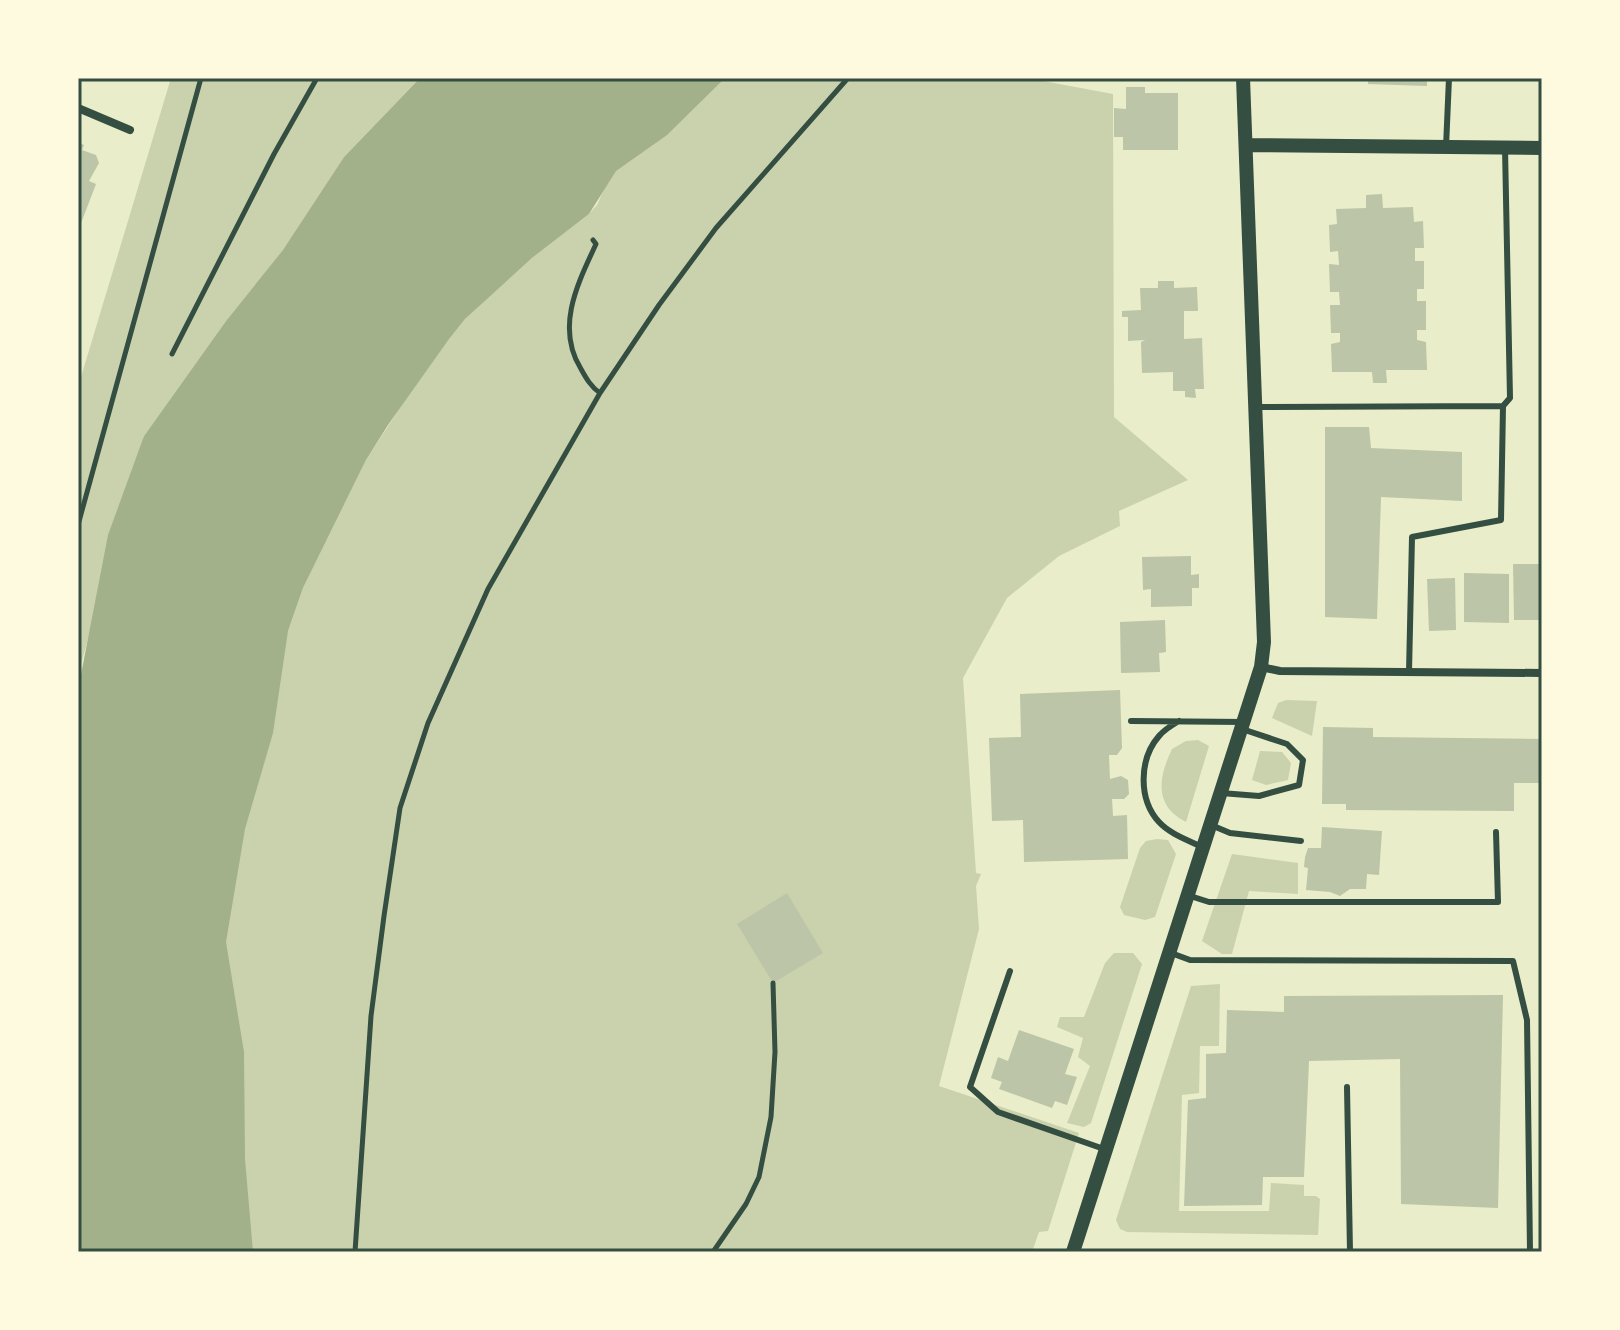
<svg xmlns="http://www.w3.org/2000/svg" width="1620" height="1330" font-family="Inter,sans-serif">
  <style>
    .green { fill: #cad2ad }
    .water { fill: #a3b18a }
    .building { fill: #bcc5a7 }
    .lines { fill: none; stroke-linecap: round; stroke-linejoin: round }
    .path { stroke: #344e41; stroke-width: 5 }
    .service { stroke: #344e41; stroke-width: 6 }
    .minor { stroke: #344e41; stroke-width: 8 }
    .tertiary { stroke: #344e41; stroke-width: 14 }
    .neatline { fill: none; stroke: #344e41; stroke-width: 3 }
  </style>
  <rect width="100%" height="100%" fill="#e9edc9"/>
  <path class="green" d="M 171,78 L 420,78 L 344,157 L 283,251 L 226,321 L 144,436 L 80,668 L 78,690 L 78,387 Z
    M 701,78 L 1027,78 L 1113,94 L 1114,417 L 1188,480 L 1119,511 L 1120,526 L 1059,556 L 1007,598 L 963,678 L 976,873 L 981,874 L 976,886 L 979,929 L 939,1086 L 1079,1133 L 1048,1231 L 1039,1232 L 1032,1252 L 240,1252 L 218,881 L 288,631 L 303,588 L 366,460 L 433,357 L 465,319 L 490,295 L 532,258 L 589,214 L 597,205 L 612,171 Z
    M 1286,700 L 1317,701 L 1312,736 L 1272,718 L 1278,703 Z
    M 1198,740 L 1209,746 L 1186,822 C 1154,806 1158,778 1172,749 L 1186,741 Z
    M 1260,751 L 1282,752 L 1291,763 L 1288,780 L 1266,785 L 1252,780 Z
    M 1157,839 L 1168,840 L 1176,854 L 1155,917 L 1145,920 L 1124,915 L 1120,907 L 1140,848 L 1146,841 Z
    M 1232,854 L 1298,863 L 1298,894 L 1249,891 L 1232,954 L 1222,954 L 1202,941 Z
    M 1114,953 L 1133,953 L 1142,964 L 1091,1123 L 1084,1127 L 1067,1123 L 1090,1066 L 1078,1057 L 1083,1038 L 1057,1027 L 1060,1017 L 1084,1017 L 1105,963 Z
    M 1220,984 L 1219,1046 L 1200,1046 L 1199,1093 L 1182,1095 L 1179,1211 L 1269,1211 L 1271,1183 L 1304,1185 L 1304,1196 L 1316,1196 L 1320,1199 L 1318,1235 L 1127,1232 L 1120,1229 L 1116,1220 L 1191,986 Z"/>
  <path class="water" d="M 420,78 L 725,78 L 667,135 L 616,171 L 589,214 L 532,258 L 465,319 L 449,339 L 388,425 L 366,460 L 303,588 L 288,631 L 273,733 L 245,829 L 226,942 L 244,1052 L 245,1159 L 253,1252 L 78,1252 L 78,690 L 108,535 L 144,436 L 226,321 L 283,250 L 344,157 Z"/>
  <path class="building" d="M 1368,78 L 1427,78 L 1427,86 L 1368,84 Z
    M 1126,87 L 1145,87 L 1145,93 L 1178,93 L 1178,150 L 1123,150 L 1123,137 L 1114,137 L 1114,108 L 1126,109 Z
    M 78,142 L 84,145 L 82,150 L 96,155 L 99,163 L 89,181 L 96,184 L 78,231 Z
    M 1382,194 L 1383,208 L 1413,207 L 1414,222 L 1423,221 L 1424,248 L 1415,248 L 1415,261 L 1424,261 L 1424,289 L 1417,289 L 1417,301 L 1426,301 L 1426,330 L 1417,330 L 1417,340 L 1426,342 L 1427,370 L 1386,370 L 1387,383 L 1373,383 L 1372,372 L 1332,372 L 1331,344 L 1340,342 L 1340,333 L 1331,333 L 1330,305 L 1340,305 L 1339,292 L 1330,292 L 1329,264 L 1339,265 L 1338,251 L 1330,252 L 1329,225 L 1337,224 L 1336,209 L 1366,208 L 1366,195 Z
    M 1158,281 L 1174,281 L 1174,288 L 1197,287 L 1198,311 L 1184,311 L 1184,339 L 1202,338 L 1204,389 L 1195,389 L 1196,398 L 1185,397 L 1185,391 L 1173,391 L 1173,372 L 1142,373 L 1141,342 L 1145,340 L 1128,341 L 1128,317 L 1122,317 L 1122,311 L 1141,310 L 1140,288 L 1158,288 Z
    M 1325,427 L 1369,427 L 1371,448 L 1462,452 L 1462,501 L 1381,497 L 1377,619 L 1325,617 Z
    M 1191,556 L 1191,575 L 1199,574 L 1199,588 L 1192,588 L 1192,606 L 1151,607 L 1151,589 L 1143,590 L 1142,557 Z
    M 1513,564 L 1542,564 L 1542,620 L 1514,620 Z
    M 1464,573 L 1509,574 L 1509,623 L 1464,622 Z
    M 1455,578 L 1456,630 L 1429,631 L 1427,579 Z
    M 1165,620 L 1166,652 L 1159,653 L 1160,672 L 1121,673 L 1120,622 Z
    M 1120,690 L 1122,748 L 1117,755 L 1109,755 L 1110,779 L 1121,776 L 1128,780 L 1129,794 L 1124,799 L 1112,799 L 1113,816 L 1127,815 L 1128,859 L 1024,862 L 1023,820 L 992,821 L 989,738 L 1021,737 L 1020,694 Z
    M 1323,727 L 1373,728 L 1373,737 L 1540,739 L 1539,783 L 1514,783 L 1514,811 L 1346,810 L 1346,804 L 1322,804 Z
    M 1322,827 L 1382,831 L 1379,875 L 1367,874 L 1366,889 L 1350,889 L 1340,896 L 1330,892 L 1306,890 L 1308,868 L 1304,867 L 1305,857 L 1308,848 L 1321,848 Z
    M 787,893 L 823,953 L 773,983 L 737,924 Z
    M 1503,995 L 1498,1208 L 1401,1204 L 1400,1059 L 1309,1061 L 1304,1177 L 1263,1177 L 1262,1205 L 1184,1206 L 1188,1100 L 1206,1098 L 1206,1054 L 1226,1053 L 1227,1010 L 1284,1012 L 1284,996 Z
    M 1019,1030 L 1074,1049 L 1065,1074 L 1077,1077 L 1067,1105 L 1055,1101 L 1052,1108 L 999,1089 L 1002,1082 L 991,1078 L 998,1057 L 1008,1061 Z"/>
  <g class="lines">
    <path class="path" d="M 593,240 L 596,244 C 578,283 555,327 581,369 C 586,378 591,387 600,393
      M 172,354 L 274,154 L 317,78
      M 78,525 L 201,78
      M 355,1252 L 371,1016 L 384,916 L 400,808 L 428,723 L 488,589 L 600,393 L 659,305 L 716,228 L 848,78
      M 713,1252 L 746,1204 L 759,1177 L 771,1117 L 775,1052 L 773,983"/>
    <path class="service" d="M 1446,147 L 1449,78
      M 1503,406 L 1510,398 L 1505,148
      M 1256,407 L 1503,406 L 1501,520 L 1412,537 L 1409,672
      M 1131,721 L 1244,722
      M 1179,721 C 1172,725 1164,730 1159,736 C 1139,759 1138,799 1159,822 C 1170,834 1188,840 1202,847
      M 1221,793 L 1259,796 L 1299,785 L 1303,760 L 1287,744 L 1242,729
      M 1211,825 L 1230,833 L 1301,841
      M 1187,895 L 1209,902 L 1498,902 L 1496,832
      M 1171,953 L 1190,960 L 1513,961 L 1527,1020 L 1530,1252
      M 1010,971 L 970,1087 L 998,1112 L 1104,1149
      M 1347,1087 L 1350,1252"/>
    <path class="minor" d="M 78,108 L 130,130
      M 1261,667 L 1280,671 L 1542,673"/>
    <path class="tertiary" d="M 1246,145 L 1542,148
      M 1073,1252 L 1261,667 L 1264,642 L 1243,78"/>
  </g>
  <rect width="1620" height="1330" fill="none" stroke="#fefae0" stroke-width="160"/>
  <rect x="80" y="80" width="1460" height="1170" class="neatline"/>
</svg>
